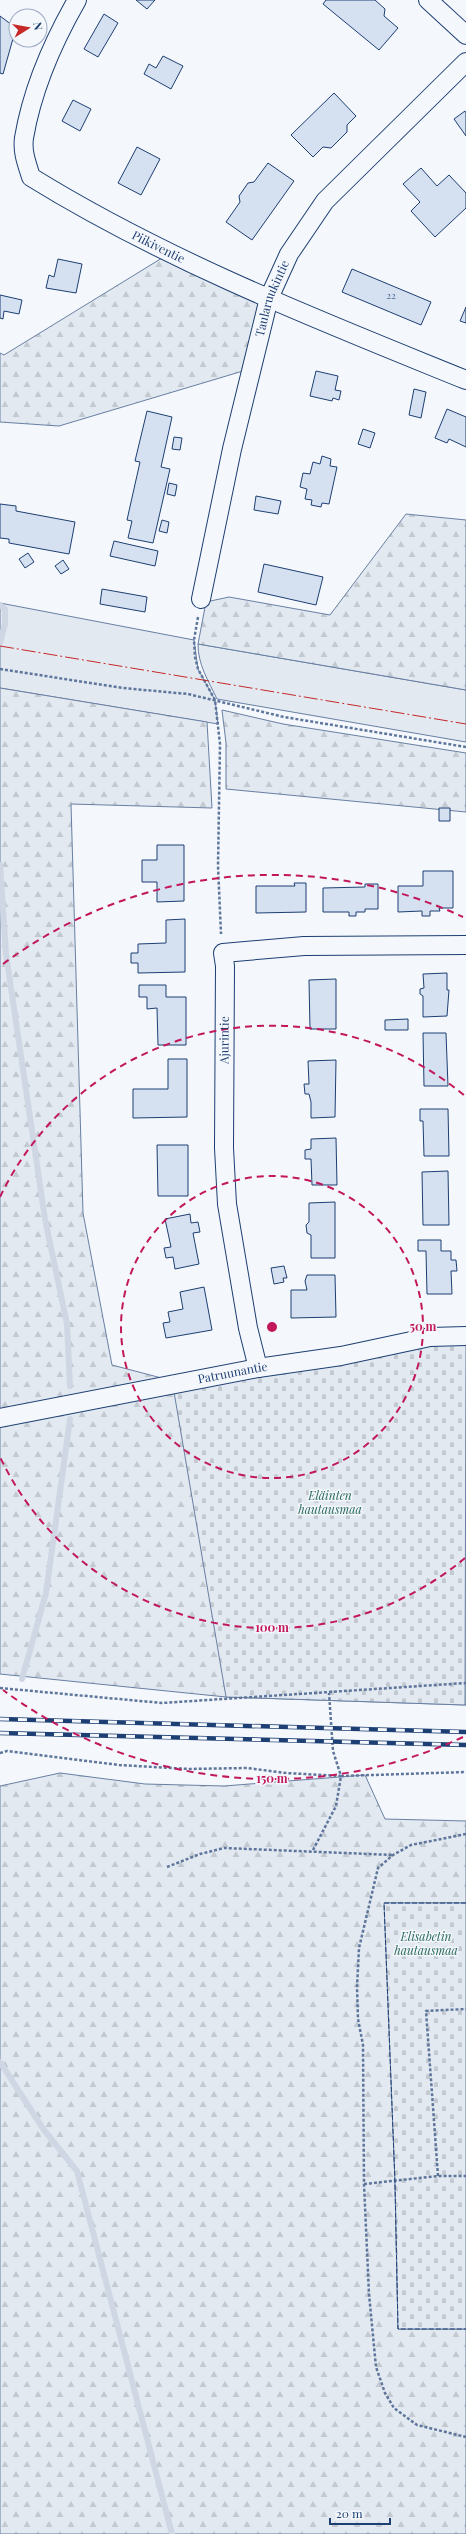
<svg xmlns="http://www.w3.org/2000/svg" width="466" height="2534" font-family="'Playfair Display',serif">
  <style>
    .green { fill: #e3e9f0; stroke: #687fa3 }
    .forest { fill: url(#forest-firs); stroke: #687fa3 }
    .cemetery { fill: url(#cemetery-stones); stroke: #687fa3 }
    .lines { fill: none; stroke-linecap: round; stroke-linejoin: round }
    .stream { stroke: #cfd7e4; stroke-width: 6 }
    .building { fill: #d5e0f0; stroke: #1d3f73 }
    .minor-casing { stroke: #1d3f73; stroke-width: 20 }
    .path { stroke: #5e769c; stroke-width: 2.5; stroke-dasharray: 3 2; stroke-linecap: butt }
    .minor { stroke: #f4f7fb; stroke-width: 18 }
    .rail-casing { stroke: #1d3f73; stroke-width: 4.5 }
    .rail { stroke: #f4f7fb; stroke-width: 3; stroke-dasharray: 9; stroke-linecap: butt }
    .fence { stroke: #1d3f73; stroke-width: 1; stroke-dasharray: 5 2; stroke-linecap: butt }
    .power { stroke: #c62828; stroke-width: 1; stroke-dasharray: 14 3 2 3; stroke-linecap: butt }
    .ring { fill: none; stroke: #c2185b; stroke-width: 2; stroke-dasharray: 7 5 }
    .labels { text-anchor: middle; stroke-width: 3; stroke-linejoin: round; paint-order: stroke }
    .number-label { font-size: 10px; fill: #4b6792 }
    .street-label { font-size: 12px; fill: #1d3f73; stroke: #f4f7fb }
    .park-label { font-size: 12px; font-style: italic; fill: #2c6c60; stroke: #f4f7fb }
    .centre { fill: #c2185b; stroke: #f4f7fb; stroke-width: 2 }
    .ring-label { font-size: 12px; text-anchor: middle; font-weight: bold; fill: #c2185b; stroke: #f4f7fb; stroke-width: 3; stroke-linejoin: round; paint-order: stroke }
  </style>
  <defs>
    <pattern id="forest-firs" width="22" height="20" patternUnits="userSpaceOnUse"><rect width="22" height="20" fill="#e3e9f0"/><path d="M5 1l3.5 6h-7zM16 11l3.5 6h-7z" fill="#c2c9d1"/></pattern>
    <pattern id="cemetery-stones" width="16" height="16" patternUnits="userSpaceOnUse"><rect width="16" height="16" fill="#e3e9f0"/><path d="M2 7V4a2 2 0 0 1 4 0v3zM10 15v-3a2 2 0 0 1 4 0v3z" fill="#c2c9d1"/></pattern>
  </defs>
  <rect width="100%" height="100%" fill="#f4f7fb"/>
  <path class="green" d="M 0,603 L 194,640 L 198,669 L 215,700 L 218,724 L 0,688 Z
    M 198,644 L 466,690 L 466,742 L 217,699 C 208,680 198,665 198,644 Z"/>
  <path class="forest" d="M 162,258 L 259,304 L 243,371 L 59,426 L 0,422 L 0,353 L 4,355 Z
    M 406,514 L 466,520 L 466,690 L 198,644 L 206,602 L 229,597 L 330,615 Z
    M 0,688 L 207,722 L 212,808 L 71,804 L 83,1213 L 112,1365 L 173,1381 L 466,1344 L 466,1705 L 226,1697 L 0,1674 Z
    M 222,710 L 283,724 L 466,753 L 466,812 L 226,789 L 226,743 Z
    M 60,1773 L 145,1784 L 224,1786 L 365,1775 L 385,1819 L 466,1821 L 466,1903 L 385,1903 L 395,2182 L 398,2329 L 466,2329 L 466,2534 L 0,2534 L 0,1786 Z"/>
  <path class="cemetery" d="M 466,1344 L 465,1705 L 226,1697 L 174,1392 L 430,1346 Z
    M 384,1903 L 466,1903 L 466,2329 L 398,2329 L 395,2182 Z"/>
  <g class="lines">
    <path class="stream" d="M 0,605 L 5,609 L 5,624 L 0,643
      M 0,865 L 6,954 L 45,1219 L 67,1324 L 70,1386
      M 22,1679 L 46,1593 L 70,1419
      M 0,2062 L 44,2130 L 77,2171 L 172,2534"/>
  </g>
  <path class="building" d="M 136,0 L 155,0 L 147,9 Z
    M 326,0 L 375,0 L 385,9 L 384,16 L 398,28 L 379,50 L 323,4 Z
    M 104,14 L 118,23 L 98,57 L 84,49 Z
    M 0,16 L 16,28 L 3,74 L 0,73 Z
    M 163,56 L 183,66 L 171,89 L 144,74 L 149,64 L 156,68 Z
    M 334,93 L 356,116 L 347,125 L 347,132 L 331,148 L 323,147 L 313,157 L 291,135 Z
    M 73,100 L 91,109 L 80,131 L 62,121 Z
    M 465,111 L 466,113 L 466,136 L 454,119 Z
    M 137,147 L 160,159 L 141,195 L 118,183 Z
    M 268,163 L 294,181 L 252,240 L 226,222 L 240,202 L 239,196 L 248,183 L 254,182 Z
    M 421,168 L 437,186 L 449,175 L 466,193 L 466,208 L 435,237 L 411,211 L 420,202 L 403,184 Z
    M 58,259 L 82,264 L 76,293 L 46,288 L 49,275 L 54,277 Z
    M 352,269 L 431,302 L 421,325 L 342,292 Z
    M 0,295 L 22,300 L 19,314 L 4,311 L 3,319 L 0,318 Z
    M 466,307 L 466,323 L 460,321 Z
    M 316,371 L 338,376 L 335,390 L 341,391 L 339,400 L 333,398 L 332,401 L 310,396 Z
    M 414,389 L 426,392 L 421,418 L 409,415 Z
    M 447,409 L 466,417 L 466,447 L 449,439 L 447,443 L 435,438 Z
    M 147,411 L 172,417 L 161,467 L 170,469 L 153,543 L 128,538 L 132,521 L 127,520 L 140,462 L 135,461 Z
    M 363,429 L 375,433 L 370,448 L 358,444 Z
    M 174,437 L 182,438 L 180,450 L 172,449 Z
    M 322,456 L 331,459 L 330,466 L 337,467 L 329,504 L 322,503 L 321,507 L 311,505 L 312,500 L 305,499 L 307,489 L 300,487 L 303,473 L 310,474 L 313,462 L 320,464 Z
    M 169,483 L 177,485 L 175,496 L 167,494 Z
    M 256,496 L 281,501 L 278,514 L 254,510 Z
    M 0,504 L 16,506 L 16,511 L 75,522 L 69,554 L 9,543 L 9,539 L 0,538 Z
    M 162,520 L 169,522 L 167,533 L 159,531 Z
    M 114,541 L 158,551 L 155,566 L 110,556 Z
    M 28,553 L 34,562 L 25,568 L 19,559 Z
    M 63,560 L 69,569 L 61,574 L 55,566 Z
    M 264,564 L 323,577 L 316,605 L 258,592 Z
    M 102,589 L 147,597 L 145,612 L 100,604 Z
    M 439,808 L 450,808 L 450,821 L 439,821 Z
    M 157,845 L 184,845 L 184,901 L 157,902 L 157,882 L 142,882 L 142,860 L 157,860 Z
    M 423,871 L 453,871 L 453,908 L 439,908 L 440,911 L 430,911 L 430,916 L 422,916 L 422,911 L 398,912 L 398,886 L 423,886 Z
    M 294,883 L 306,883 L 306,912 L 256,913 L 256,886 L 295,886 Z
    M 365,884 L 378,884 L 378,909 L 365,909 L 365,912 L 356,912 L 356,916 L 349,916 L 349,912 L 323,912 L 323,888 L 365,887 Z
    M 185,919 L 185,972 L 138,973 L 138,963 L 131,963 L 131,953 L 138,953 L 138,944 L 166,943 L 166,920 Z
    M 447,973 L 447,990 L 449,990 L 447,1016 L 423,1017 L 423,996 L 420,994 L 420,989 L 424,988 L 423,974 Z
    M 336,979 L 336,1029 L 310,1029 L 309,980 Z
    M 139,985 L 166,985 L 166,997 L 186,997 L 186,1045 L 158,1045 L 157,1008 L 147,1009 L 147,997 L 139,997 Z
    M 408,1019 L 408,1030 L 385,1030 L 385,1020 Z
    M 423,1033 L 446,1033 L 448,1086 L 424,1086 Z
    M 168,1059 L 187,1059 L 187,1117 L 133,1118 L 133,1089 L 168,1089 Z
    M 336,1060 L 335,1117 L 311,1118 L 311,1102 L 309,1094 L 305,1094 L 304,1084 L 309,1084 L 308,1061 Z
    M 420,1109 L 448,1109 L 449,1156 L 424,1156 L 423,1121 L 420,1121 Z
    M 336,1138 L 337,1185 L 312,1185 L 311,1159 L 305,1159 L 305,1150 L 311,1149 L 311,1139 Z
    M 157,1145 L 188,1145 L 188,1196 L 158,1196 Z
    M 448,1171 L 449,1225 L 423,1225 L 422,1172 Z
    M 335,1202 L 335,1258 L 311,1258 L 311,1235 L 307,1233 L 306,1225 L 309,1222 L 309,1203 Z
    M 190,1214 L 191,1223 L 198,1222 L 200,1232 L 193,1233 L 199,1264 L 175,1269 L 173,1257 L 166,1258 L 164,1248 L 171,1247 L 165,1219 Z
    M 418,1240 L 441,1240 L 441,1251 L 451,1251 L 451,1260 L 456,1260 L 457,1271 L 451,1271 L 452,1294 L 427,1294 L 426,1251 L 418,1251 Z
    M 284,1266 L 287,1278 L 283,1278 L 284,1282 L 274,1284 L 271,1268 Z
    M 307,1275 L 335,1275 L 336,1317 L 291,1318 L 291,1290 L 307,1290 L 305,1281 Z
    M 204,1287 L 212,1330 L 166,1338 L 163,1323 L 170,1322 L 168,1312 L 183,1309 L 180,1292 Z"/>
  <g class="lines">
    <g class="minor-casing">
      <g id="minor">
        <path id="s1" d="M 77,0 C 53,42 32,90 24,138 C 22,152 27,164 31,177 C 167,261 318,320 466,380"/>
        <path d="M 428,0 L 466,35"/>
        <path id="s2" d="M 201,599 L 232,449 L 269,298 L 289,254 L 325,201 L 466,62"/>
        <path id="s3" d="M 258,1368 L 248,1328 L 227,1204 L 224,1148 L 225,966 L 223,953 L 304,946 L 466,945"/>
        <path id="s4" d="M 0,1418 L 258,1368 L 341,1356 L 430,1337 L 466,1336"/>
      </g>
    </g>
    <path class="path" d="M 198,617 L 194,640 L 195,657 L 198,669 L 215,700 L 220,744 L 218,866 L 221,934
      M 0,669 L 123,688 L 188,694 L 284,717 L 466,747
      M 0,1688 L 162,1703 L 466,1683
      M 0,1753 L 7,1751 L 119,1765 L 189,1769 L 247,1768 L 286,1773 L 341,1776 L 333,1751 L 329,1693
      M 466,1834 L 411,1845 L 393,1855 L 378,1868 L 359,1948 L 357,1987 L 358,2019 L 363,2045 L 364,2184 L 369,2294 L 376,2367 L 385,2393 L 394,2408 L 417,2425 L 466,2437
      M 313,1850 L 336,1806 L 341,1776 L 466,1772
      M 167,1867 L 200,1854 L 224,1848 L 393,1855
      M 438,2176 L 426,2011 L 466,2009
      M 364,2184 L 438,2176 L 466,2176"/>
    <use href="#minor" class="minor"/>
    <g class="rail-casing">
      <path id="rail" d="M 0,1719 L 466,1732
        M 0,1733 L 466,1745"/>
    </g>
    <use href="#rail" class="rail"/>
    <path class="fence" d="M 466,1903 L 384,1903 L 395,2182 L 398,2329 L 466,2329"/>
    <path class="power" d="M 0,646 L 466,724"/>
  </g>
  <g class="ring">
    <circle cx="272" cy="1327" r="151"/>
    <path d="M465 1558A301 301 0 0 1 0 1457M0 1197A301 301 0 0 1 465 1096"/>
    <path d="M463 1737A452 452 0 0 1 3 1690M3 964A452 452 0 0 1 463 917"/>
  </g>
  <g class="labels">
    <g class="number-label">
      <text x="391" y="299">22</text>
    </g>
    <g class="street-label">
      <text dy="4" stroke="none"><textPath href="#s1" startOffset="334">Piikiventie</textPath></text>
      <text dy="4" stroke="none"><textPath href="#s2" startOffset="309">Taularuukintie</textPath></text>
      <text dy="4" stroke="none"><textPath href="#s3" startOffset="331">Ajurintie</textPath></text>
      <text dy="4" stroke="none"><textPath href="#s4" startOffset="237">Patruunantie</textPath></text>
    </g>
    <g class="park-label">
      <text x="330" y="1500">Eläinten<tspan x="330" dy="14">hautausmaa</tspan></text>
      <text x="426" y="1941">Elisabetin<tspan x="426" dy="14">hautausmaa</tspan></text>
    </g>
  </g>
  <circle cx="272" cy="1327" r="6" class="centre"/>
  <g class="ring-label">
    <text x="423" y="1331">50 m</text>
    <text x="272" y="1632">100 m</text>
    <text x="272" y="1783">150 m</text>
  </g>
  <g transform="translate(28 28) rotate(79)"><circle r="19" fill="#f4f7fb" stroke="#9eadc5"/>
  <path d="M0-3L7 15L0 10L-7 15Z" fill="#c62828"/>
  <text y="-6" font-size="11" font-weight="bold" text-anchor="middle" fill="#1d3f73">N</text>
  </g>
  <path d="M330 2518v6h60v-6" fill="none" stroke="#1d3f73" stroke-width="2"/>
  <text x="336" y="2518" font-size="12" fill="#1d3f73" stroke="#f4f7fb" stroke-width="3" paint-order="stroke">20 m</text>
</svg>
